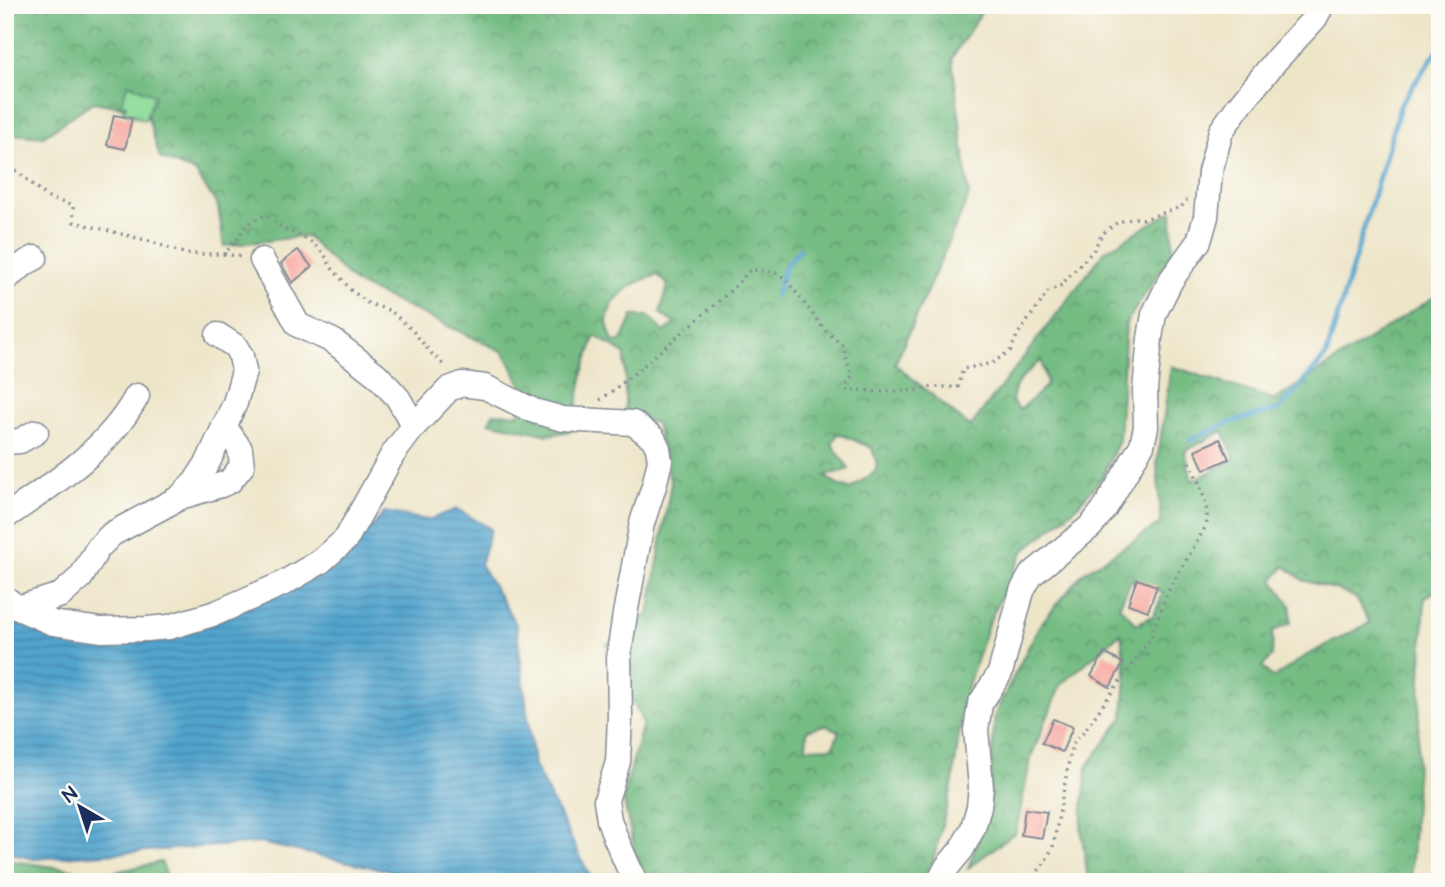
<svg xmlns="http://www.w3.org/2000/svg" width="1445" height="887" font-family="'Architects Daughter',sans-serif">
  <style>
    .forest { fill: url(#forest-crowns); stroke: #487670; stroke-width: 2; fill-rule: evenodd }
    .park { fill: url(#park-tufts); stroke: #56867c; stroke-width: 2 }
    .water { fill: url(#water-rules); stroke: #366a96; stroke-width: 2 }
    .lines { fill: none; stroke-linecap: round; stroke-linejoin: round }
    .stream { stroke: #52a4cd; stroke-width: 5 }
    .building { fill: #f7aca4 }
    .minor-casing { stroke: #848a93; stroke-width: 27 }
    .path { stroke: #848a93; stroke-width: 3.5; stroke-dasharray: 2 5; stroke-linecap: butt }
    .minor { stroke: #fff; stroke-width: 24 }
  </style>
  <defs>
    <pattern id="forest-crowns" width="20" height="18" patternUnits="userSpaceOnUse" patternTransform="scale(1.75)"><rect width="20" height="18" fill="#74bc83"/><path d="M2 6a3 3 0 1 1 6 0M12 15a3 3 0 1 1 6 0" fill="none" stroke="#5e996e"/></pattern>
    <pattern id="park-tufts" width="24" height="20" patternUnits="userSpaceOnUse" patternTransform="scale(1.75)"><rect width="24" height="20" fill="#90dd9b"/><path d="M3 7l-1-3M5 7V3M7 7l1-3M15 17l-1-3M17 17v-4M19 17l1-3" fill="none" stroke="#7cbe88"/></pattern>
    <pattern id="water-rules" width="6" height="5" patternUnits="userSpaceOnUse" patternTransform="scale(1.75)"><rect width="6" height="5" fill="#52a4cd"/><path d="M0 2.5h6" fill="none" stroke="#4386aa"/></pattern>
  </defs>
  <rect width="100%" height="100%" fill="#fdfcf7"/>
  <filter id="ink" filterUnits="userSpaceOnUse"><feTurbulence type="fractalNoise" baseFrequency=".0143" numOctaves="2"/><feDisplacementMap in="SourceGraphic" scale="14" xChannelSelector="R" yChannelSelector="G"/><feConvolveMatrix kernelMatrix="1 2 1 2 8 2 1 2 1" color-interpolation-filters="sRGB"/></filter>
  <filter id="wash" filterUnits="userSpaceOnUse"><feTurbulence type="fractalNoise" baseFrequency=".00686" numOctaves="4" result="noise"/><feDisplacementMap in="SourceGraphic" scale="28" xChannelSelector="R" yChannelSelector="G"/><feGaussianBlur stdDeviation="1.57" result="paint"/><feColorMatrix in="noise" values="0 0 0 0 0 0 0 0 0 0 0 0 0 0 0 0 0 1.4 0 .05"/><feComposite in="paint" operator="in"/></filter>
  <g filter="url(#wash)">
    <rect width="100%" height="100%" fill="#ede5c8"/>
    <path class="forest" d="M 5,5 L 986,5 L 952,58 L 969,196 L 895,364 L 970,427 L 1105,251 L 1172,211 L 1173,251 L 1126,323 L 1119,440 L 1102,478 L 1074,509 L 1023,552 L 988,624 L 963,701 L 953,782 L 933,861 L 921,882 L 648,882 L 635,852 L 623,797 L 643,723 L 607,644 L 649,614 L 671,483 L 656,423 L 625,415 L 625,354 L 595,336 L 583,373 L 572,431 L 549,435 L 489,422 L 493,413 L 519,414 L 522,386 L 504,352 L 355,283 L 306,236 L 224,246 L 218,206 L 195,172 L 160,158 L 146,111 L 93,102 L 42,137 L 5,133 ZM 658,275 L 668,285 L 660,313 L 675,324 L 664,332 L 648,316 L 633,316 L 622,341 L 613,342 C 611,336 607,327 607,321 C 610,295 635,281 658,275 ZM 1041,360 L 1047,385 L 1020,410 L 1012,402 C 1014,380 1025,375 1041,360 ZM 838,433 L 872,448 L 877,464 L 875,472 L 850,489 L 837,485 L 825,476 L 849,469 L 832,444 ZM 825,725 L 839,731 L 833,747 L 806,748 L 807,730 Z
      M 1440,293 L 1440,589 L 1425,597 L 1411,882 L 1088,882 L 1081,826 L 1087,767 L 1123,717 L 1126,676 L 1121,633 L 1061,684 L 1031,757 L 1016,832 L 968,868 L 988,814 L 995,714 L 1039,626 L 1083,573 L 1161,523 L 1157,463 L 1171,366 L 1275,400 ZM 1223,431 L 1235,459 L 1192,481 L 1185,451 ZM 1285,566 L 1303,580 L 1338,590 L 1356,598 L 1370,623 L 1307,655 L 1273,678 L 1262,667 L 1272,656 L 1273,631 L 1291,623 L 1291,606 L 1273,580 ZM 1132,579 L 1163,593 L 1154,615 L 1137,624 L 1119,606 Z
      M 5,860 L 105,874 L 161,862 L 169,882 L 5,882 Z"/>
    <path class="park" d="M 128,84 L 155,95 L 145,120 L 123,112 L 126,105 L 121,103 Z"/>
    <path class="water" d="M 457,509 L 491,529 L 480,564 L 516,624 L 534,765 L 593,882 L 441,882 L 260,843 L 34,859 L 5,852 L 5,614 L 10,617 L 75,634 L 138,643 L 218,621 L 352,550 L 385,512 L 428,520 Z"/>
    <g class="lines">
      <path class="stream" d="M 776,296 L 784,268 L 800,249
        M 1190,440 L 1228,423 L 1280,409 L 1326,356 L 1401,103 L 1440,47"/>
    </g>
    <g id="blocks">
      <path class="building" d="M 114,115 L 132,118 L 125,149 L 107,145 Z
        M 298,250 L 312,267 L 292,283 L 281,263 Z
        M 1220,439 L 1229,459 L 1204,470 L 1195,450 Z
        M 1137,579 L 1157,586 L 1148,611 L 1128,604 Z
        M 1104,653 L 1123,663 L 1110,687 L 1091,676 Z
        M 1053,719 L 1073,727 L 1062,752 L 1042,743 Z
        M 1025,809 L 1047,812 L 1042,838 L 1021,835 Z"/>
    </g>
  </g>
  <g filter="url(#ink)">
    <use href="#blocks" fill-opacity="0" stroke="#848a93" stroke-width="2"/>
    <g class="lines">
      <g class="minor-casing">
        <path id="minor" d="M 262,260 L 298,325 L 333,341 L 377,375 L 398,398 L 414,426
          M 5,279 L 27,262 L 35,258
          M 5,442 L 20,441 L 36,432
          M 180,497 L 221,485 L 230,481 L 242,466 L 240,449 L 224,426
          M 5,517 C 54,484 109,448 137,396
          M 5,598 L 18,608 L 53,623 L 101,630 L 147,629 L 169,627 L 216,613 L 282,584 L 320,562 L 346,539 L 393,454 L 414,426 L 449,389 L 462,384 L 485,387 L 534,411 L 563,419 L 633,423 L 653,438 L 658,448 L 660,461 L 654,486 L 642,523 L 625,614 L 619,654 L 620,716 L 618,762 L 606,800 L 609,820 L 616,839 L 635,882
          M 18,608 L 61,595 L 81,577 L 98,548 L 112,534 L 179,498 L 195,482 L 208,462 L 235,403 L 244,371 L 241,356 L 235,346 L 218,335
          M 939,882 L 947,867 L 962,849 L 973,828 L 979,807 L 981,787 L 976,730 L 980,704 L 1000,673 L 1022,591 L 1031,575 L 1091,526 L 1105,508 L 1142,445 L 1146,427 L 1145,390 L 1150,338 L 1154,314 L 1171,280 L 1199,241 L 1206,217 L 1210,172 L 1221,131 L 1238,107 L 1277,59 L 1315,18 L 1322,5"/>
      </g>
      <path class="path" d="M 5,161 L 49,198 L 73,206 L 74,222 L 149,241 L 186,254 L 224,254 L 237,240 L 247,224 L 265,215 L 281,227 L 310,241 L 324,254 L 331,267 L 351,290 L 368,303 L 391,311 L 413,331 L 430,352 L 446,367
        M 224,254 L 243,257
        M 600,400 C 627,381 651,358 677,337 C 702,315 729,295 750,270 C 767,271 774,269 787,281 L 824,329 L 842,345 L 852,377 L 846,387 L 848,391 L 864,390 L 878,392 L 920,390 L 932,387 L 958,387 L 963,369 L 992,363 L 1010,351 L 1018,334 L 1049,291 L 1060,286 L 1093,251 L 1102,234 L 1118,222 L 1135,218 L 1145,219 L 1181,207 L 1187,200
        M 1030,882 L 1045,862 L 1053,847 L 1071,750 L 1076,740 L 1085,730 L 1150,639 L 1167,593 L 1206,526 C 1211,504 1197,480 1189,460"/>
      <use href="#minor" class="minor"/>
    </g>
  </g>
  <rect width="1445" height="887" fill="none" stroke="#fdfcf7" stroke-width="28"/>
  <g transform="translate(80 807) rotate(321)" stroke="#fdfcf7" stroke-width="5" paint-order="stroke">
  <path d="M0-5L12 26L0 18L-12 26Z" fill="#1b2f5e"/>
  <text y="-10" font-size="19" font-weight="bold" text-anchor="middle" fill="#1b2f5e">N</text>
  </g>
</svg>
